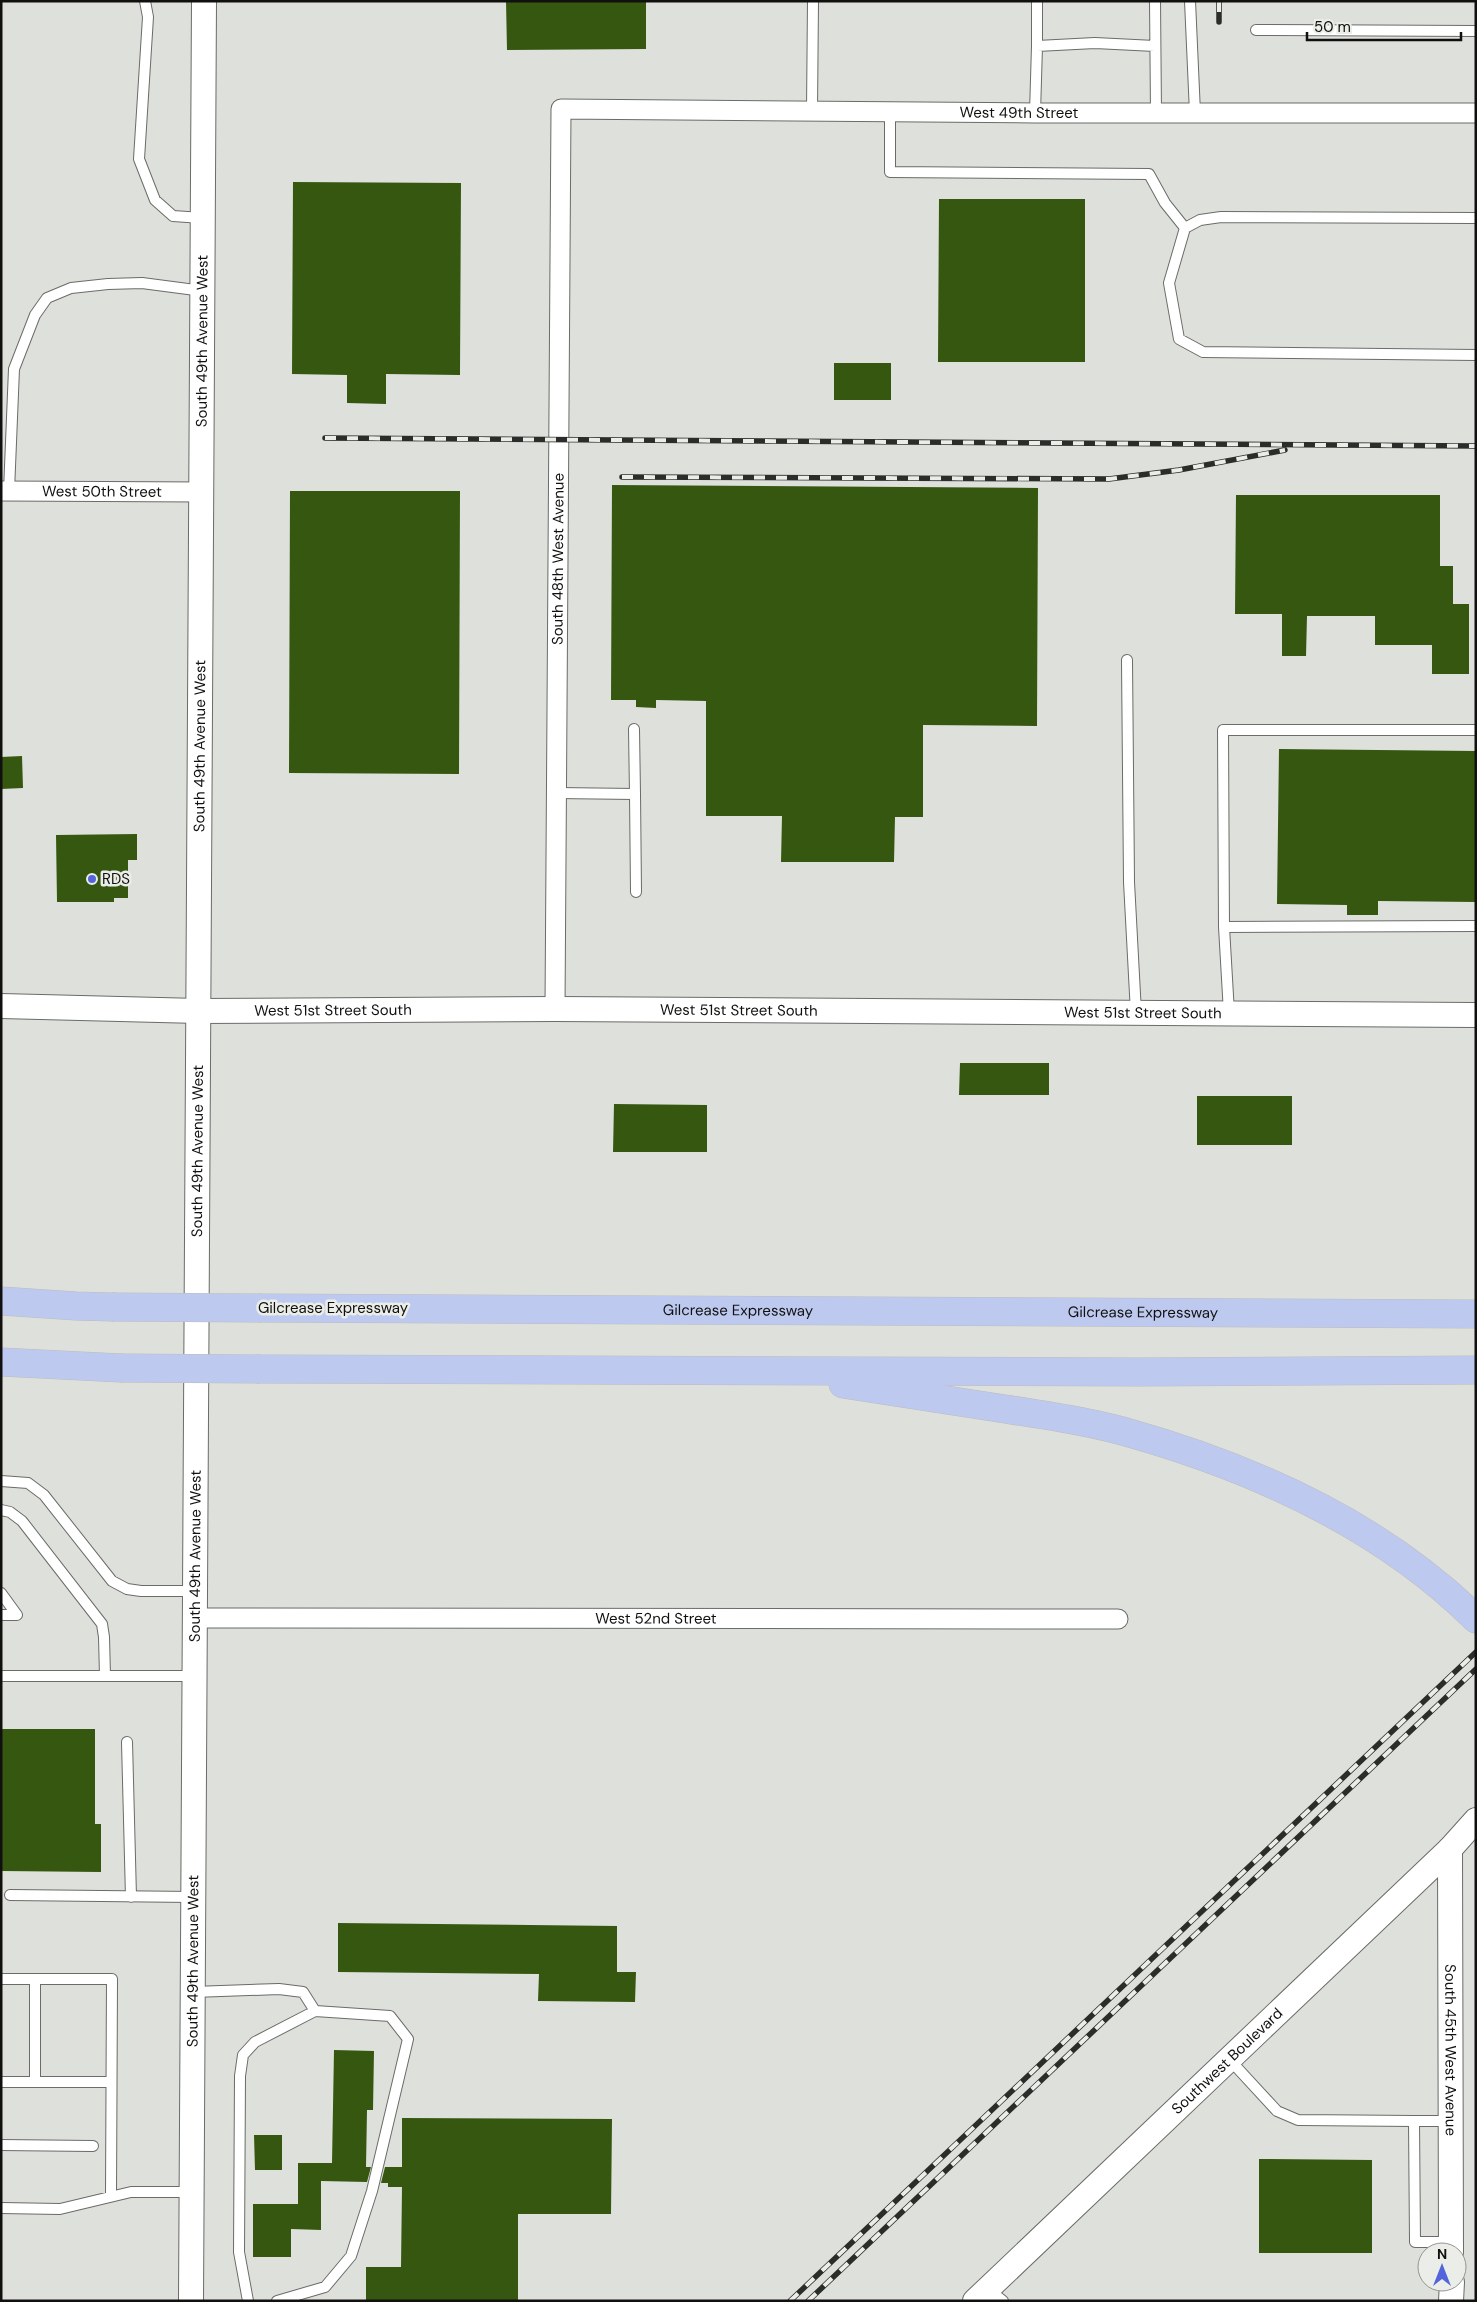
<svg xmlns="http://www.w3.org/2000/svg" width="1477" height="2302" font-family="'DM Sans',sans-serif">
  <style>
    .building { fill: #365710 }
    .lines { fill: none; stroke-linecap: round; stroke-linejoin: round }
    .service-casing { stroke: #696c67; stroke-width: 12 }
    .minor-casing { stroke: #696c67; stroke-width: 21 }
    .tertiary-casing { stroke: #696c67; stroke-width: 26 }
    .motorway-casing { stroke: #bcbcbc; stroke-width: 29 }
    .service { stroke: #fff; stroke-width: 10 }
    .minor { stroke: #fff; stroke-width: 19 }
    .tertiary { stroke: #fff; stroke-width: 24 }
    .motorway { stroke: #bec9f0; stroke-width: 28 }
    .rail-casing { stroke: #2b2d2a; stroke-width: 5.5 }
    .rail { stroke: #ebeee8; stroke-width: 4; stroke-dasharray: 11; stroke-linecap: butt }
    .motorway-bridge-casing { stroke: #bcbcbc; stroke-width: 29; stroke-linecap: butt }
    .motorway-bridge { stroke: #bec9f0; stroke-width: 28 }
    .poi-dot { fill: #5465dc; stroke: #ebeee8; stroke-width: 2 }
    .labels { text-anchor: middle; stroke-width: 5; stroke-linejoin: round; paint-order: stroke }
    .street-label { font-size: 15px; fill: #10110f; stroke: #ebeee8 }
    .poi-label { font-size: 15px; fill: #10110f; stroke: #ebeee8; text-anchor: start }
  </style>
  <rect width="100%" height="100%" fill="#dee1db"/>
  <path class="building" d="M 506,1 L 646,1 L 646,49 L 507,50 Z
    M 293,182 L 461,183 L 460,375 L 386,374 L 386,404 L 347,403 L 347,375 L 292,374 Z
    M 939,199 L 1085,199 L 1085,362 L 938,362 Z
    M 834,363 L 891,363 L 891,400 L 834,400 Z
    M 612,485 L 1038,488 L 1037,726 L 923,725 L 923,817 L 895,817 L 894,862 L 781,862 L 782,816 L 706,816 L 706,701 L 656,700 L 656,708 L 636,707 L 636,700 L 611,700 Z
    M 290,491 L 460,491 L 459,774 L 289,773 Z
    M 1236,495 L 1440,495 L 1440,566 L 1453,566 L 1453,604 L 1469,604 L 1469,674 L 1432,674 L 1432,645 L 1375,645 L 1375,616 L 1307,616 L 1306,656 L 1282,656 L 1282,614 L 1235,614 Z
    M 1279,749 L 1476,751 L 1476,902 L 1378,901 L 1378,915 L 1347,915 L 1347,905 L 1277,904 Z
    M 22,756 L 23,788 L 1,789 L 1,757 Z
    M 137,834 L 137,860 L 128,860 L 128,898 L 114,898 L 114,902 L 57,902 L 56,835 Z
    M 960,1063 L 1049,1063 L 1049,1095 L 959,1095 Z
    M 1197,1096 L 1292,1096 L 1292,1145 L 1197,1145 Z
    M 614,1104 L 707,1105 L 707,1152 L 613,1152 Z
    M 1,1729 L 95,1729 L 95,1824 L 101,1824 L 101,1872 L 1,1871 Z
    M 338,1923 L 617,1926 L 617,1972 L 636,1972 L 635,2002 L 538,2001 L 539,1974 L 338,1972 Z
    M 334,2050 L 374,2051 L 373,2110 L 367,2110 L 366,2167 L 371,2167 L 367,2182 L 321,2181 L 321,2230 L 291,2229 L 291,2257 L 253,2257 L 253,2204 L 298,2204 L 298,2163 L 332,2163 Z
    M 402,2118 L 612,2119 L 611,2214 L 518,2214 L 518,2301 L 366,2301 L 366,2267 L 401,2267 L 402,2187 L 388,2187 L 388,2183 L 381,2183 L 385,2167 L 402,2167 Z
    M 254,2135 L 282,2135 L 282,2170 L 255,2170 Z
    M 1259,2159 L 1372,2160 L 1372,2253 L 1259,2253 Z"/>
  <g class="lines">
    <g class="service-casing">
      <path id="service" d="M 145,1 L 148,17 L 139,159 L 155,200 L 173,216 L 202,218
        M 1037,1 L 1037,46
        M 1155,1 L 1156,113
        M 1190,1 L 1195,113
        M 1256,30 L 1476,31
        M 812,110 L 813,1
        M 890,111 L 890,172 L 1149,174 L 1165,203 L 1185,228
        M 1035,113 L 1037,46 L 1095,43 L 1155,46
        M 1476,218 L 1221,217 L 1200,220 L 1185,228 L 1169,283 L 1179,339 L 1203,352 L 1476,355
        M 9,491 L 14,369 L 35,315 L 47,298 L 71,288 L 108,284 L 142,283 L 203,291
        M 1127,660 L 1129,882 L 1136,1013
        M 634,729 L 635,794
        M 557,793 L 635,794 L 636,892
        M 1224,927 L 1476,926
        M 1229,1013 L 1224,927 L 1223,730 L 1476,730
        M 1,1481 L 28,1483 L 44,1495 L 112,1581 L 127,1589 L 141,1591 L 195,1591
        M 1,1510 L 10,1512 L 22,1521 L 102,1624 L 104,1637 L 105,1676
        M 1,1593 L 17,1615 L 1,1615
        M 1,1676 L 195,1676
        M 127,1742 L 131,1897
        M 10,1895 L 193,1897
        M 1,1979 L 112,1979 L 111,2196
        M 35,1979 L 35,2082
        M 193,1992 L 279,1989 L 303,1992 L 315,2011 L 255,2042 L 243,2055 L 240,2076 L 239,2252 L 248,2301
        M 1229,2059 L 1277,2111 L 1298,2120 L 1414,2121
        M 1,2082 L 111,2082
        M 1451,2121 L 1414,2121 L 1415,2242 L 1451,2242
        M 1,2145 L 93,2146
        M 1,2208 L 60,2209 L 131,2192 L 192,2192
        M 988,2289 L 1003,2301
        M 277,2301 L 325,2287 L 351,2256 L 372,2191 L 408,2039 L 390,2016 L 315,2011"/>
    </g>
    <g class="minor-casing">
      <g id="minor">
        <path id="s1" d="M 1,491 L 202,492"/>
        <path id="s2" d="M 555,1009 L 561,109 L 1035,113 L 1476,113"/>
        <path id="s3" d="M 195,1618 L 1118,1619"/>
      </g>
    </g>
    <g class="tertiary-casing">
      <g id="tertiary">
        <path id="s4" d="M 1,1006 L 199,1011 L 555,1009 L 1476,1015"/>
        <path id="s5" d="M 1450,1849 L 1451,2252"/>
        <path id="s6" d="M 191,2301 L 204,1"/>
        <path id="s7" d="M 975,2301 L 1450,1849 L 1476,1820"/>
        <path d="M 1451,2301 L 1452,2282"/>
      </g>
    </g>
    <g class="motorway-casing">
      <g id="motorway">
        <path d="M 1,1301 L 76,1306 L 112,1307"/>
        <path id="s8" d="M 262,1308 L 1476,1314"/>
        <path d="M 1,1362 L 121,1368"/>
        <path d="M 260,1369 L 1139,1372 L 1476,1370"/>
        <path d="M 843,1384 C 892,1392 942,1399 992,1407 C 1037,1414 1082,1420 1126,1432 C 1254,1468 1381,1525 1476,1619"/>
      </g>
    </g>
    <use href="#service" class="service"/>
    <use href="#minor" class="minor"/>
    <use href="#tertiary" class="tertiary"/>
    <use href="#motorway" class="motorway"/>
    <g class="rail-casing">
      <path id="rail" d="M 1219,1 L 1219,22
        M 325,438 L 1476,446
        M 622,477 L 1109,479 L 1179,470 L 1285,450
        M 790,2301 L 1476,1652
        M 808,2301 L 1476,1669"/>
    </g>
    <use href="#rail" class="rail"/>
    <g class="motorway-bridge-casing">
      <path id="motorway-bridge" d="M 112,1307 L 262,1308
        M 121,1368 L 260,1369"/>
    </g>
    <use href="#motorway-bridge" class="motorway-bridge"/>
  </g>
  <circle class="poi-dot" cx="92" cy="879" r="5"/>
  <g class="labels">
    <g class="street-label">
      <text dy="5" stroke="none"><textPath href="#s2" startOffset="1358">West 49th Street</textPath></text>
      <text dy="5" stroke="none"><textPath href="#s6" startOffset="1960">South 49th Avenue West</textPath></text>
      <text dy="5" stroke="none"><textPath href="#s1" startOffset="101">West 50th Street</textPath></text>
      <text dy="5" stroke="none"><textPath href="#s2" startOffset="450">South 48th West Avenue</textPath></text>
      <text dy="5" stroke="none"><textPath href="#s6" startOffset="1555">South 49th Avenue West</textPath></text>
      <text dy="5" stroke="none"><textPath href="#s4" startOffset="332">West 51st Street South</textPath></text>
      <text dy="5" stroke="none"><textPath href="#s4" startOffset="738">West 51st Street South</textPath></text>
      <text dy="5" stroke="none"><textPath href="#s4" startOffset="1142">West 51st Street South</textPath></text>
      <text dy="5" stroke="none"><textPath href="#s6" startOffset="1150">South 49th Avenue West</textPath></text>
      <text x="333" y="1313">Gilcrease Expressway</text>
      <text dy="5" stroke="none"><textPath href="#s8" startOffset="476">Gilcrease Expressway</textPath></text>
      <text dy="5" stroke="none"><textPath href="#s8" startOffset="881">Gilcrease Expressway</textPath></text>
      <text dy="5" stroke="none"><textPath href="#s6" startOffset="745">South 49th Avenue West</textPath></text>
      <text dy="5" stroke="none"><textPath href="#s3" startOffset="461">West 52nd Street</textPath></text>
      <text dy="5" stroke="none"><textPath href="#s6" startOffset="340">South 49th Avenue West</textPath></text>
      <text dy="5" stroke="none"><textPath href="#s5" startOffset="201">South 45th West Avenue</textPath></text>
      <text dy="5" stroke="none"><textPath href="#s7" startOffset="348">Southwest Boulevard</textPath></text>
    </g>
    <g class="poi-label">
      <text x="102" y="884">RDS</text>
    </g>
  </g>
  <rect width="1477" height="2302" fill="none" stroke="#10110f" stroke-width="5"/>
  <g transform="translate(1442 2267)"><circle r="24" fill="#ebeee8" stroke="#939691"/>
  <path d="M0-4L9 19L0 12L-9 19Z" fill="#5465dc"/>
  <text y="-8" font-size="14" font-weight="bold" text-anchor="middle" fill="#10110f">N</text>
  </g>
  <path d="M1307 32v8h154v-8" fill="none" stroke="#10110f" stroke-width="2.5"/>
  <text x="1314" y="32" font-size="15" fill="#10110f" stroke="#ebeee8" stroke-width="4" paint-order="stroke">50 m</text>
</svg>
